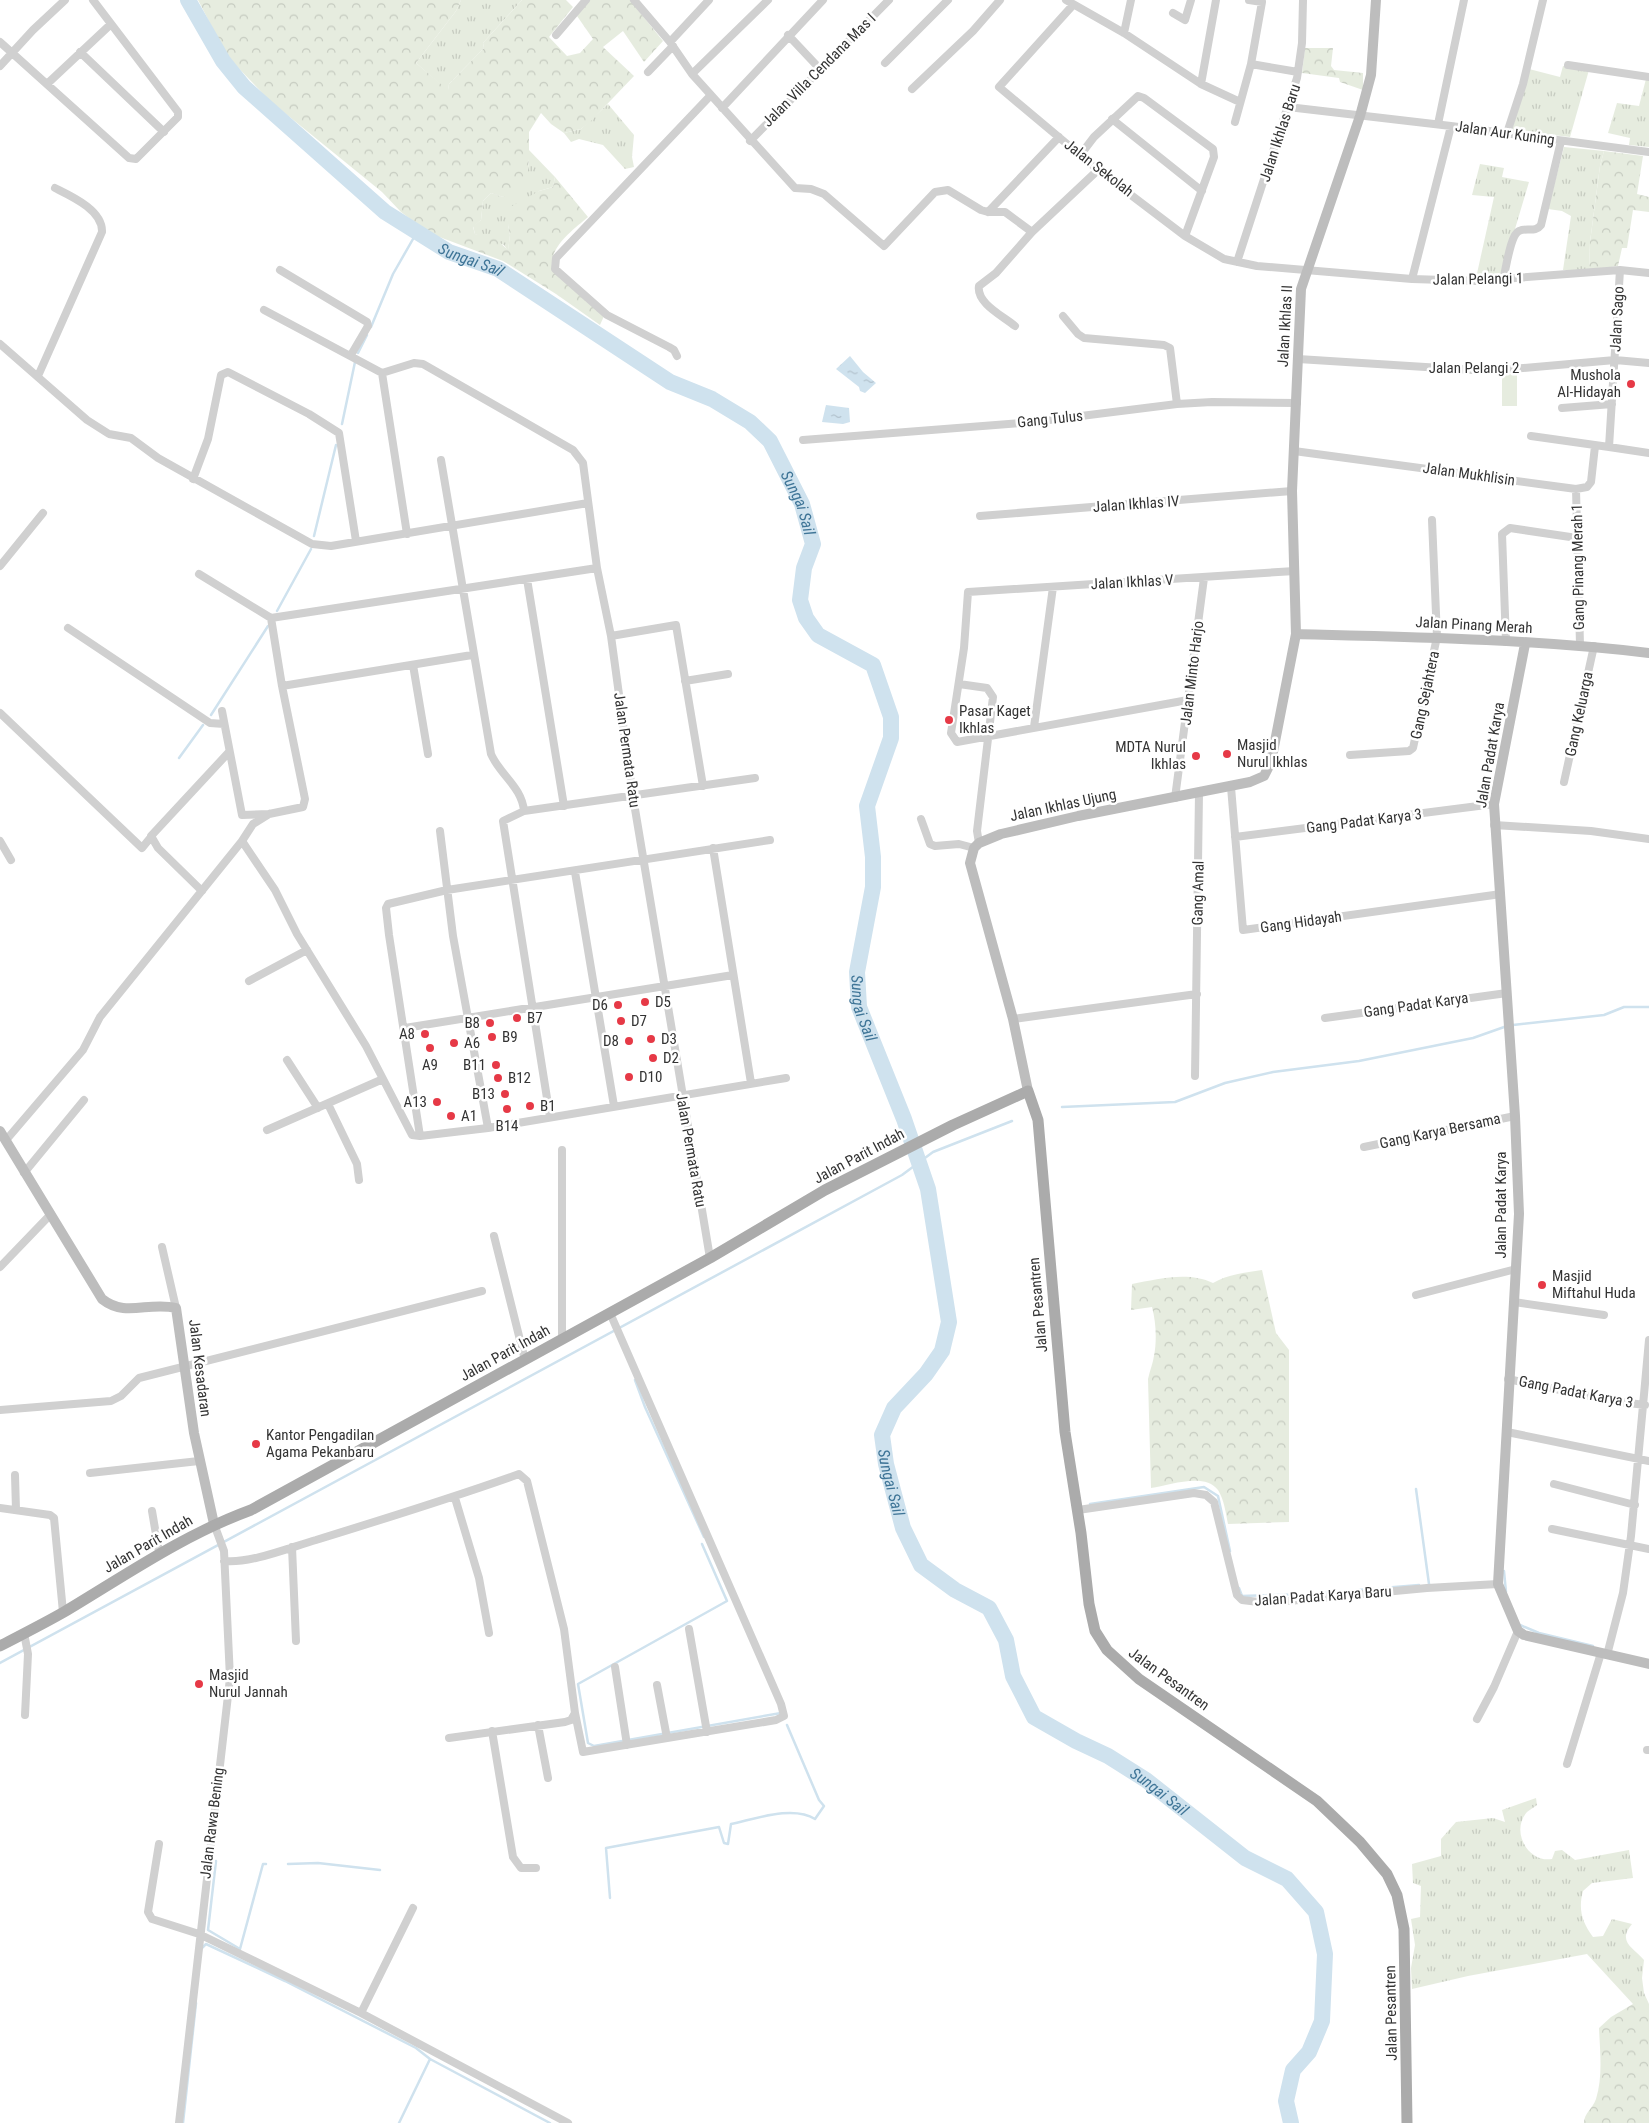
<svg xmlns="http://www.w3.org/2000/svg" width="1649" height="2123" font-family="'Roboto Condensed',sans-serif">
  <style>
    .grass { fill: url(#grass-tufts) }
    .forest { fill: url(#forest-crowns) }
    .garden { fill: #e6ecdf }
    .water { fill: url(#water-ripples) }
    .lines { fill: none; stroke-linecap: round; stroke-linejoin: round }
    .stream { stroke: #cfe2ee; stroke-width: 2.5 }
    .river { stroke: #cfe2ee; stroke-width: 16 }
    .street { stroke: #d0d0d0; stroke-width: 8 }
    .secondary { stroke: #bdbdbd; stroke-width: 10 }
    .primary { stroke: #ababab; stroke-width: 11 }
    .poi-dot { fill: #e63946; stroke: #fff; stroke-width: 2 }
    .labels { text-anchor: middle; stroke-width: 5; stroke-linejoin: round; paint-order: stroke }
    .street-label { font-size: 15px; fill: #333; stroke: #fff }
    .poi-label { font-size: 15px; fill: #333; stroke: #fff; text-anchor: start }
    .water-label { font-size: 16px; font-style: italic; fill: #3f7597; stroke: #fff }
  </style>
  <defs>
    <pattern id="grass-tufts" width="24" height="20" patternUnits="userSpaceOnUse" patternTransform="scale(1.25)"><rect width="24" height="20" fill="#e6ecdf"/><path d="M3 7l-1-3M5 7V3M7 7l1-3M15 17l-1-3M17 17v-4M19 17l1-3" fill="none" stroke="#c6cbc0"/></pattern>
    <pattern id="forest-crowns" width="20" height="18" patternUnits="userSpaceOnUse" patternTransform="scale(1.25)"><rect width="20" height="18" fill="#e6ecdf"/><path d="M2 6a3 3 0 1 1 6 0M12 15a3 3 0 1 1 6 0" fill="none" stroke="#c6cbc0"/></pattern>
    <pattern id="water-ripples" width="26" height="14" patternUnits="userSpaceOnUse" patternTransform="scale(1.25)"><rect width="26" height="14" fill="#cfe2ee"/><path d="M2 4q2-2 4 0t4 0M15 11q2-2 4 0t4 0" fill="none" stroke="#b2c2cd"/></pattern>
  </defs>
  <rect width="100%" height="100%" fill="#fff"/>
  <path class="grass" d="M 461,0 L 522,0 L 483,43 L 484,48 L 449,84 L 448,91 L 416,63 L 456,11 Z
    M 1563,66 L 1589,70 L 1570,137 L 1512,130 L 1529,69 L 1560,77 Z
    M 1646,79 L 1649,79 L 1649,147 L 1629,145 L 1630,138 L 1608,133 L 1617,103 L 1639,106 Z
    M 608,104 L 634,135 L 632,157 L 634,167 L 625,169 L 603,145 L 579,139 L 571,142 L 564,133 L 581,129 Z
    M 1564,147 L 1604,151 L 1600,166 L 1590,242 L 1589,270 L 1563,270 L 1571,216 L 1562,211 L 1548,209 Z
    M 528,149 L 555,177 L 553,187 L 539,191 L 508,225 L 510,235 L 508,251 L 504,245 L 475,234 L 473,226 L 481,220 L 483,201 L 491,193 L 503,197 C 524,182 531,176 528,149 Z
    M 1480,164 L 1504,168 L 1502,177 L 1529,182 L 1501,276 L 1476,278 L 1494,197 L 1472,195 Z
    M 1536,1798 L 1537,1805 C 1534,1807 1530,1810 1527,1812 C 1510,1831 1528,1863 1552,1859 L 1555,1851 L 1562,1850 L 1575,1860 L 1629,1850 L 1633,1878 L 1592,1883 L 1583,1891 C 1578,1909 1582,1922 1593,1937 L 1603,1936 L 1612,1919 L 1632,1924 C 1617,1942 1633,1947 1644,1960 L 1642,1978 L 1644,1993 L 1649,2004 L 1633,2004 L 1587,1954 L 1468,1976 L 1412,1989 L 1411,1968 L 1415,1945 L 1411,1919 L 1420,1917 L 1421,1886 L 1413,1883 L 1412,1864 L 1441,1856 L 1441,1839 L 1456,1822 L 1493,1818 L 1505,1822 L 1502,1810 Z"/>
  <path class="forest" d="M 198,0 L 461,0 L 456,11 L 416,63 L 448,90 L 449,84 L 484,48 L 483,43 L 522,0 L 566,0 L 573,7 L 549,37 L 567,56 L 580,53 L 593,39 L 577,16 L 589,0 L 630,0 L 663,41 L 644,62 L 623,31 L 603,47 L 634,76 L 591,121 L 581,129 L 564,133 L 551,124 L 541,113 L 529,132 L 529,159 L 527,176 L 517,193 L 503,197 L 491,193 L 483,201 L 481,220 L 473,227 L 475,234 L 495,238 L 508,250 L 510,235 L 508,225 L 512,206 L 539,191 L 553,187 L 555,177 L 588,217 C 573,230 550,246 552,267 L 604,316 L 600,325 L 556,294 L 503,261 L 429,233 L 401,212 L 382,192 L 270,101 L 227,56 Z
    M 1305,48 L 1333,48 L 1331,66 L 1334,70 L 1363,73 L 1363,90 L 1340,82 L 1339,78 L 1302,73 Z
    M 1604,151 L 1643,156 L 1637,194 L 1649,197 L 1649,212 L 1633,210 L 1627,248 L 1622,248 L 1618,266 L 1589,270 L 1590,242 L 1600,166 Z
    M 1262,1270 L 1276,1333 L 1289,1350 L 1289,1522 L 1228,1524 C 1226,1514 1224,1499 1218,1490 C 1205,1472 1170,1485 1151,1488 L 1148,1379 C 1150,1370 1153,1363 1154,1356 C 1157,1340 1156,1322 1152,1307 L 1131,1310 L 1132,1284 C 1158,1279 1188,1271 1213,1283 C 1229,1274 1244,1273 1262,1270 Z
    M 1633,2004 L 1649,2004 L 1649,2123 L 1584,2123 C 1584,2113 1593,2108 1596,2099 C 1603,2076 1600,2052 1599,2028 L 1611,2017 Z"/>
  <path class="garden" d="M 1502,374 L 1517,374 L 1517,406 L 1502,406 Z"/>
  <path class="water" d="M 850,356 L 863,372 L 876,383 L 865,393 L 860,391 L 859,387 L 836,369 Z
    M 826,405 L 849,408 L 850,422 L 843,424 L 822,422 Z"/>
  <g class="lines">
    <path class="stream" d="M 371,327 L 393,274 L 417,232
      M 358,353 L 367,335
      M 342,424 L 355,362
      M 314,536 L 336,445
      M 277,611 L 311,549
      M 211,715 L 268,626
      M 179,758 L 203,725
      M 1513,1025 L 1604,1015 L 1624,1007 L 1649,1007
      M 1062,1107 L 1175,1102 L 1225,1083 L 1273,1072 L 1359,1061 L 1473,1038 L 1507,1026
      M 635,1380 L 645,1407 L 704,1537
      M 1416,1489 L 1429,1584
      M 1090,1504 L 1204,1487 L 1218,1496 L 1230,1551
      M 702,1544 L 727,1601 L 578,1684 L 588,1743 L 594,1746 L 781,1713
      M 1504,1571 L 1506,1592
      M 1239,1588 L 1242,1596 L 1309,1594 L 1419,1585
      M 1520,1625 L 1539,1633 L 1593,1646
      M 0,1663 L 902,1175 L 933,1152 L 1012,1121
      M 216,1861 L 208,1930 L 240,1949 L 263,1864 L 266,1864
      M 288,1864 L 318,1863 L 380,1870
      M 610,1898 L 606,1848 L 719,1827 L 724,1843 L 728,1844 L 731,1824 C 755,1819 793,1805 815,1819 L 824,1806 L 819,1800 L 787,1725
      M 202,1948 L 206,1944 L 285,1981 L 416,2048 L 430,2059
      M 183,2123 L 196,2003
      M 399,2123 L 430,2059 L 550,2123"/>
    <path class="river" id="s1" d="M 188,0 L 223,61 L 244,87 L 385,212 L 449,252 L 498,269 L 670,382 L 712,399 L 750,422 L 770,441 L 802,504 L 813,544 L 804,568 L 800,600 L 806,618 L 818,635 L 873,665 L 891,717 L 891,738 L 867,806 L 873,857 L 873,887 L 857,972 L 859,1007 L 904,1119 L 928,1189 L 949,1322 L 942,1351 L 926,1374 L 894,1408 L 882,1435 L 886,1464 L 903,1528 L 921,1565 L 955,1590 L 989,1608 L 1006,1640 L 1013,1676 L 1034,1717 L 1076,1741 L 1108,1756 L 1146,1780 L 1245,1858 L 1287,1879 L 1316,1912 L 1325,1954 L 1322,2021 L 1309,2052 L 1293,2070 L 1286,2101 L 1291,2123"/>
    <path class="street" d="M 634,0 L 670,42 L 692,74 L 795,188 L 811,189 L 824,194 L 884,246 L 935,192 L 948,190 L 981,210 L 988,212 L 1005,212 L 1032,232
      M 1066,0 L 1124,33 L 1201,84 L 1240,102
      M 1073,5 L 999,87 L 1098,170 L 1185,236 L 1224,259 L 1257,266 L 1412,279 L 1476,281 L 1620,270 L 1649,273
      M 1173,13 L 1185,20 L 1191,0
      M 1124,33 L 1131,0
      M 556,35 L 586,0
      M 788,35 L 820,69
      M 0,42 L 129,158 L 136,159 L 178,117 L 178,112 L 93,0
      M 670,42 L 709,0
      M 80,52 L 164,132
      M 885,63 L 948,0
      M 1251,64 L 1298,72
      M 1568,65 L 1649,77
      M 0,66 L 33,30 L 65,0
      M 648,72 L 673,46
      M 692,74 L 768,0
      M 47,84 L 111,24
      M 1201,84 L 1216,0
      M 912,89 L 973,31 L 1000,0
      M 1288,107 L 1451,126 L 1649,152
      M 722,108 L 823,0
      M 1112,119 L 1202,191
      M 1235,122 L 1251,64 L 1262,2 L 1249,0
      M 1438,124 L 1464,0
      M 1507,133 L 1523,84 L 1543,0
      M 750,141 L 889,0
      M 1081,154 L 1094,137 L 1138,96 L 1144,98 L 1213,149 L 1214,157 L 1185,236
      M 988,212 L 1059,137
      M 1237,262 L 1297,78 L 1302,43 L 1303,0
      M 280,270 L 367,322 L 368,326 L 351,355
      M 1620,270 L 1609,447 L 1649,453
      M 1412,279 L 1451,126
      M 1503,280 C 1506,270 1510,235 1519,231 C 1527,227 1535,233 1541,225 L 1561,141
      M 264,310 L 382,373 L 414,363 L 423,364 L 573,450 L 583,463 L 597,568
      M 1063,316 L 1078,334 L 1084,338 L 1164,345 L 1170,348 L 1177,404
      M 1015,326 C 1003,316 976,303 979,286 L 996,273 L 1032,232 L 1098,170
      M 0,344 L 87,420 L 109,434 L 131,438 L 158,458 L 312,544 L 331,546 L 588,503
      M 677,356 L 674,350 L 669,347 L 607,315 L 555,269 L 556,258 L 711,95
      M 1298,359 L 1489,371 L 1615,360 L 1649,363
      M 382,373 L 407,534
      M 38,376 L 102,232 C 103,210 71,196 55,188
      M 1562,408 L 1612,404
      M 1531,436 L 1609,447
      M 803,440 L 1033,422 L 1177,404 L 1212,402 L 1297,403
      M 1294,451 L 1576,489 L 1587,487 L 1591,482 L 1595,446
      M 441,460 L 491,754 C 500,775 522,787 524,811
      M 193,479 L 208,439 L 221,375 L 228,372 L 309,414 L 339,433 L 356,541
      M 1576,489 L 1580,645
      M 980,516 L 1292,491
      M 0,566 L 43,513
      M 199,574 L 271,618
      M 527,579 L 564,806
      M 271,618 L 597,568 L 611,636 L 633,797 L 710,1258
      M 68,628 L 210,723 L 224,724
      M 611,636 L 676,625 L 703,786
      M 1506,642 L 1502,534 L 1510,528 L 1577,538
      M 413,665 L 428,754
      M 685,681 L 728,674
      M 959,684 L 987,688 L 993,697 L 977,831 L 979,843
      M 282,686 L 472,655
      M 1188,700 L 957,742 L 951,733 L 964,648 L 968,592 L 1295,571
      M 222,711 L 242,815 L 269,814 L 303,807 L 305,799 L 282,686 L 271,618
      M 0,713 L 142,848 L 151,837
      M 1034,727 L 1053,587
      M 1350,755 L 1409,751 L 1413,748 L 1437,637 L 1432,520
      M 1564,782 L 1594,646
      M 1231,787 L 1243,930 L 1501,894
      M 1175,798 L 1204,578
      M 269,814 L 253,824 L 242,841 L 275,890 L 297,934 L 366,1046 L 412,1135 L 420,1136 L 488,1128 L 786,1078
      M 921,819 L 930,844 L 935,846 L 959,844 L 974,848
      M 1494,825 L 1591,831 L 1649,839
      M 440,831 L 453,936 L 488,1128
      M 1235,837 L 1494,804
      M 0,841 L 11,860
      M 713,848 L 751,1083
      M 575,872 L 614,1106
      M 202,891 L 158,848 L 151,836 L 229,752
      M 249,981 L 307,950
      M 1325,1018 L 1507,993
      M 1013,1019 L 1197,994
      M 405,1028 L 733,975
      M 287,1060 L 318,1108
      M 1195,1076 L 1199,793
      M 328,1104 L 357,1164 L 359,1180
      M 550,1117 L 503,821 L 524,811 L 755,778
      M 267,1130 L 383,1079
      M 420,1136 L 389,935 L 386,908 L 388,904 L 447,890 L 770,840
      M 7,1139 L 83,1050 L 100,1017 L 242,841
      M 1364,1147 L 1515,1116
      M 562,1150 L 562,1339
      M 24,1173 L 84,1100
      M 494,1236 L 525,1360
      M 162,1247 L 176,1308
      M 0,1267 L 51,1214
      M 1416,1295 L 1516,1269
      M 1514,1302 L 1604,1315
      M 1508,1379 L 1612,1401 L 1645,1405
      M 0,1410 L 111,1401 L 121,1396 L 139,1378 L 482,1291
      M 1507,1432 L 1649,1461
      M 90,1473 L 199,1461
      M 15,1475 L 16,1510
      M 1554,1484 L 1635,1505
      M 455,1498 L 479,1578 L 489,1633
      M 0,1508 L 50,1515 L 54,1518 L 63,1612
      M 1078,1510 L 1194,1493 L 1206,1495 L 1214,1502 L 1237,1595 L 1242,1600 L 1267,1603 L 1427,1588 L 1498,1584
      M 152,1511 L 159,1552
      M 1552,1529 L 1649,1549
      M 292,1547 L 296,1641
      M 224,1561 C 250,1564 291,1547 316,1540 C 384,1519 452,1498 519,1474 L 527,1481 L 564,1629 L 575,1713 L 571,1720 L 565,1722 L 449,1738
      M 689,1629 L 707,1732
      M 24,1633 L 28,1654 L 25,1715
      M 1607,1655 L 1623,1593 L 1631,1536 L 1649,1340
      M 615,1667 L 627,1745
      M 657,1685 L 667,1738
      M 575,1713 L 583,1752 L 776,1720 L 784,1716 L 781,1704 L 610,1313
      M 1477,1719 L 1494,1687 L 1518,1631
      M 538,1725 L 548,1778
      M 492,1731 L 513,1857 L 521,1868 L 536,1868
      M 1647,1750 L 1649,1750
      M 1567,1764 L 1601,1653
      M 159,1844 L 148,1912 L 152,1919 L 199,1934 L 361,2013 L 568,2123
      M 361,2013 L 413,1908
      M 179,2123 L 230,1678 L 224,1551 L 214,1524"/>
    <path class="secondary" d="M 1296,634 C 1414,637 1532,639 1649,653
      M 1525,644 L 1494,804 L 1515,1116 L 1519,1214 L 1498,1584 L 1518,1631 L 1524,1635 L 1649,1664
      M 1028,1091 L 1013,1019 L 970,863 L 974,848 L 979,843 L 1001,834 L 1078,816 L 1250,782 L 1264,776 L 1271,762 L 1296,634 L 1292,491 L 1301,289 L 1360,116 L 1371,75 L 1376,0
      M 0,1131 L 102,1299 C 126,1318 148,1301 176,1308 L 194,1433 L 214,1524"/>
    <path class="primary" d="M 0,1646 C 21,1635 43,1624 64,1612 C 126,1575 183,1535 251,1510 L 710,1258 L 825,1190 L 953,1125 L 1028,1091 L 1038,1120 L 1065,1432 L 1081,1533 L 1089,1604 L 1095,1631 L 1107,1650 L 1139,1679 L 1317,1801 L 1360,1842 L 1387,1874 L 1397,1895 L 1404,1929 L 1407,2123"/>
  </g>
  <g class="poi-dot">
    <circle cx="1631" cy="384" r="5"/>
    <circle cx="949" cy="720" r="5"/>
    <circle cx="1227" cy="754" r="5"/>
    <circle cx="1196" cy="756" r="5"/>
    <circle cx="645" cy="1002" r="5"/>
    <circle cx="618" cy="1005" r="5"/>
    <circle cx="517" cy="1018" r="5"/>
    <circle cx="621" cy="1021" r="5"/>
    <circle cx="490" cy="1023" r="5"/>
    <circle cx="425" cy="1034" r="5"/>
    <circle cx="492" cy="1037" r="5"/>
    <circle cx="651" cy="1039" r="5"/>
    <circle cx="629" cy="1041" r="5"/>
    <circle cx="454" cy="1043" r="5"/>
    <circle cx="430" cy="1048" r="5"/>
    <circle cx="653" cy="1058" r="5"/>
    <circle cx="496" cy="1065" r="5"/>
    <circle cx="629" cy="1077" r="5"/>
    <circle cx="498" cy="1078" r="5"/>
    <circle cx="505" cy="1094" r="5"/>
    <circle cx="437" cy="1102" r="5"/>
    <circle cx="530" cy="1106" r="5"/>
    <circle cx="507" cy="1109" r="5"/>
    <circle cx="451" cy="1116" r="5"/>
    <circle cx="1542" cy="1285" r="5"/>
    <circle cx="256" cy="1444" r="5"/>
    <circle cx="199" cy="1684" r="5"/>
  </g>
  <g class="labels">
    <g class="street-label">
      <text transform="translate(819 70) rotate(-45)" y="5">Jalan Villa Cendana Mas I</text>
      <text transform="translate(1280 133) rotate(-72)" y="5">Jalan Ikhlas Baru</text>
      <text transform="translate(1505 133) rotate(8)" y="5">Jalan Aur Kuning</text>
      <text transform="translate(1099 168) rotate(38)" y="5">Jalan Sekolah</text>
      <text transform="translate(1478 279) rotate(-1)" y="5">Jalan Pelangi 1</text>
      <text transform="translate(1617 319) rotate(-87)" y="5">Jalan Sago</text>
      <text transform="translate(1285 326) rotate(-87)" y="5">Jalan Ikhlas II</text>
      <text x="1474" y="373">Jalan Pelangi 2</text>
      <text transform="translate(1050 419) rotate(-6)" y="5">Gang Tulus</text>
      <text transform="translate(1469 474) rotate(8)" y="5">Jalan Mukhlisin</text>
      <text transform="translate(1136 504) rotate(-4)" y="5">Jalan Ikhlas IV</text>
      <text transform="translate(1578 567) rotate(-91)" y="5">Gang Pinang Merah 1</text>
      <text transform="translate(1132 582) rotate(-3)" y="5">Jalan Ikhlas V</text>
      <text transform="translate(1474 625) rotate(3)" y="5">Jalan Pinang Merah</text>
      <text transform="translate(1192 673) rotate(-83)" y="5">Jalan Minto Harjo</text>
      <text transform="translate(1425 695) rotate(-78)" y="5">Gang Sejahtera</text>
      <text transform="translate(1579 714) rotate(-78)" y="5">Gang Keluarga</text>
      <text transform="translate(627 750) rotate(82)" y="5">Jalan Permata Ratu</text>
      <text transform="translate(1490 755) rotate(-80)" y="5">Jalan Padat Karya</text>
      <text transform="translate(1063 805) rotate(-12)" y="5">Jalan Ikhlas Ujung</text>
      <text transform="translate(1364 821) rotate(-7)" y="5">Gang Padat Karya 3</text>
      <text transform="translate(1198 893) rotate(-89)" y="5">Gang Amal</text>
      <text transform="translate(1301 922) rotate(-8)" y="5">Gang Hidayah</text>
      <text transform="translate(1416 1005) rotate(-8)" y="5">Gang Padat Karya</text>
      <text transform="translate(1440 1131) rotate(-12)" y="5">Gang Karya Bersama</text>
      <text transform="translate(691 1150) rotate(80)" y="5">Jalan Permata Ratu</text>
      <text transform="translate(859 1156) rotate(-28)" y="5">Jalan Parit Indah</text>
      <text transform="translate(1501 1205) rotate(-90)" y="5">Jalan Padat Karya</text>
      <text transform="translate(1038 1305) rotate(-95)" y="5">Jalan Pesantren</text>
      <text transform="translate(505 1353) rotate(-29)" y="5">Jalan Parit Indah</text>
      <text transform="translate(200 1368) rotate(83)" y="5">Jalan Kesadaran</text>
      <text transform="translate(1576 1392) rotate(11)" y="5">Gang Padat Karya 3</text>
      <text transform="translate(148 1544) rotate(-30)" y="5">Jalan Parit Indah</text>
      <text transform="translate(1323 1596) rotate(-4)" y="5">Jalan Padat Karya Baru</text>
      <text transform="translate(1169 1679) rotate(36)" y="5">Jalan Pesantren</text>
      <text transform="translate(212 1823) rotate(-83)" y="5">Jalan Rawa Bening</text>
      <text transform="translate(1391 2013) rotate(-91)" y="5">Jalan Pesantren</text>
    </g>
    <g class="poi-label">
      <text x="1621" y="380" text-anchor="end">Mushola<tspan x="1621" dy="17">Al-Hidayah</tspan></text>
      <text x="959" y="716">Pasar Kaget<tspan x="959" dy="17">Ikhlas</tspan></text>
      <text x="1237" y="750">Masjid<tspan x="1237" dy="17">Nurul Ikhlas</tspan></text>
      <text x="1186" y="752" text-anchor="end">MDTA Nurul<tspan x="1186" dy="17">Ikhlas</tspan></text>
      <text x="655" y="1007">D5</text>
      <text x="608" y="1010" text-anchor="end">D6</text>
      <text x="527" y="1023">B7</text>
      <text x="631" y="1026">D7</text>
      <text x="480" y="1028" text-anchor="end">B8</text>
      <text x="415" y="1039" text-anchor="end">A8</text>
      <text x="502" y="1042">B9</text>
      <text x="661" y="1044">D3</text>
      <text x="619" y="1046" text-anchor="end">D8</text>
      <text x="464" y="1048">A6</text>
      <text x="663" y="1063">D2</text>
      <text x="430" y="1070" text-anchor="middle">A9</text>
      <text x="486" y="1070" text-anchor="end">B11</text>
      <text x="639" y="1082">D10</text>
      <text x="508" y="1083">B12</text>
      <text x="495" y="1099" text-anchor="end">B13</text>
      <text x="427" y="1107" text-anchor="end">A13</text>
      <text x="540" y="1111">B1</text>
      <text x="461" y="1121">A1</text>
      <text x="507" y="1131" text-anchor="middle">B14</text>
      <text x="1552" y="1281">Masjid<tspan x="1552" dy="17">Miftahul Huda</tspan></text>
      <text x="266" y="1440">Kantor Pengadilan<tspan x="266" dy="17">Agama Pekanbaru</tspan></text>
      <text x="209" y="1680">Masjid<tspan x="209" dy="17">Nurul Jannah</tspan></text>
    </g>
    <g class="water-label">
      <text dy="6" stroke="none"><textPath href="#s1" startOffset="391">Sungai Sail</textPath></text>
      <text dy="6" stroke="none"><textPath href="#s1" startOffset="811">Sungai Sail</textPath></text>
      <text dy="6" stroke="none"><textPath href="#s1" startOffset="1368">Sungai Sail</textPath></text>
      <text dy="6" stroke="none"><textPath href="#s1" startOffset="1878">Sungai Sail</textPath></text>
      <text dy="6" stroke="none"><textPath href="#s1" startOffset="2312">Sungai Sail</textPath></text>
    </g>
  </g>
</svg>
